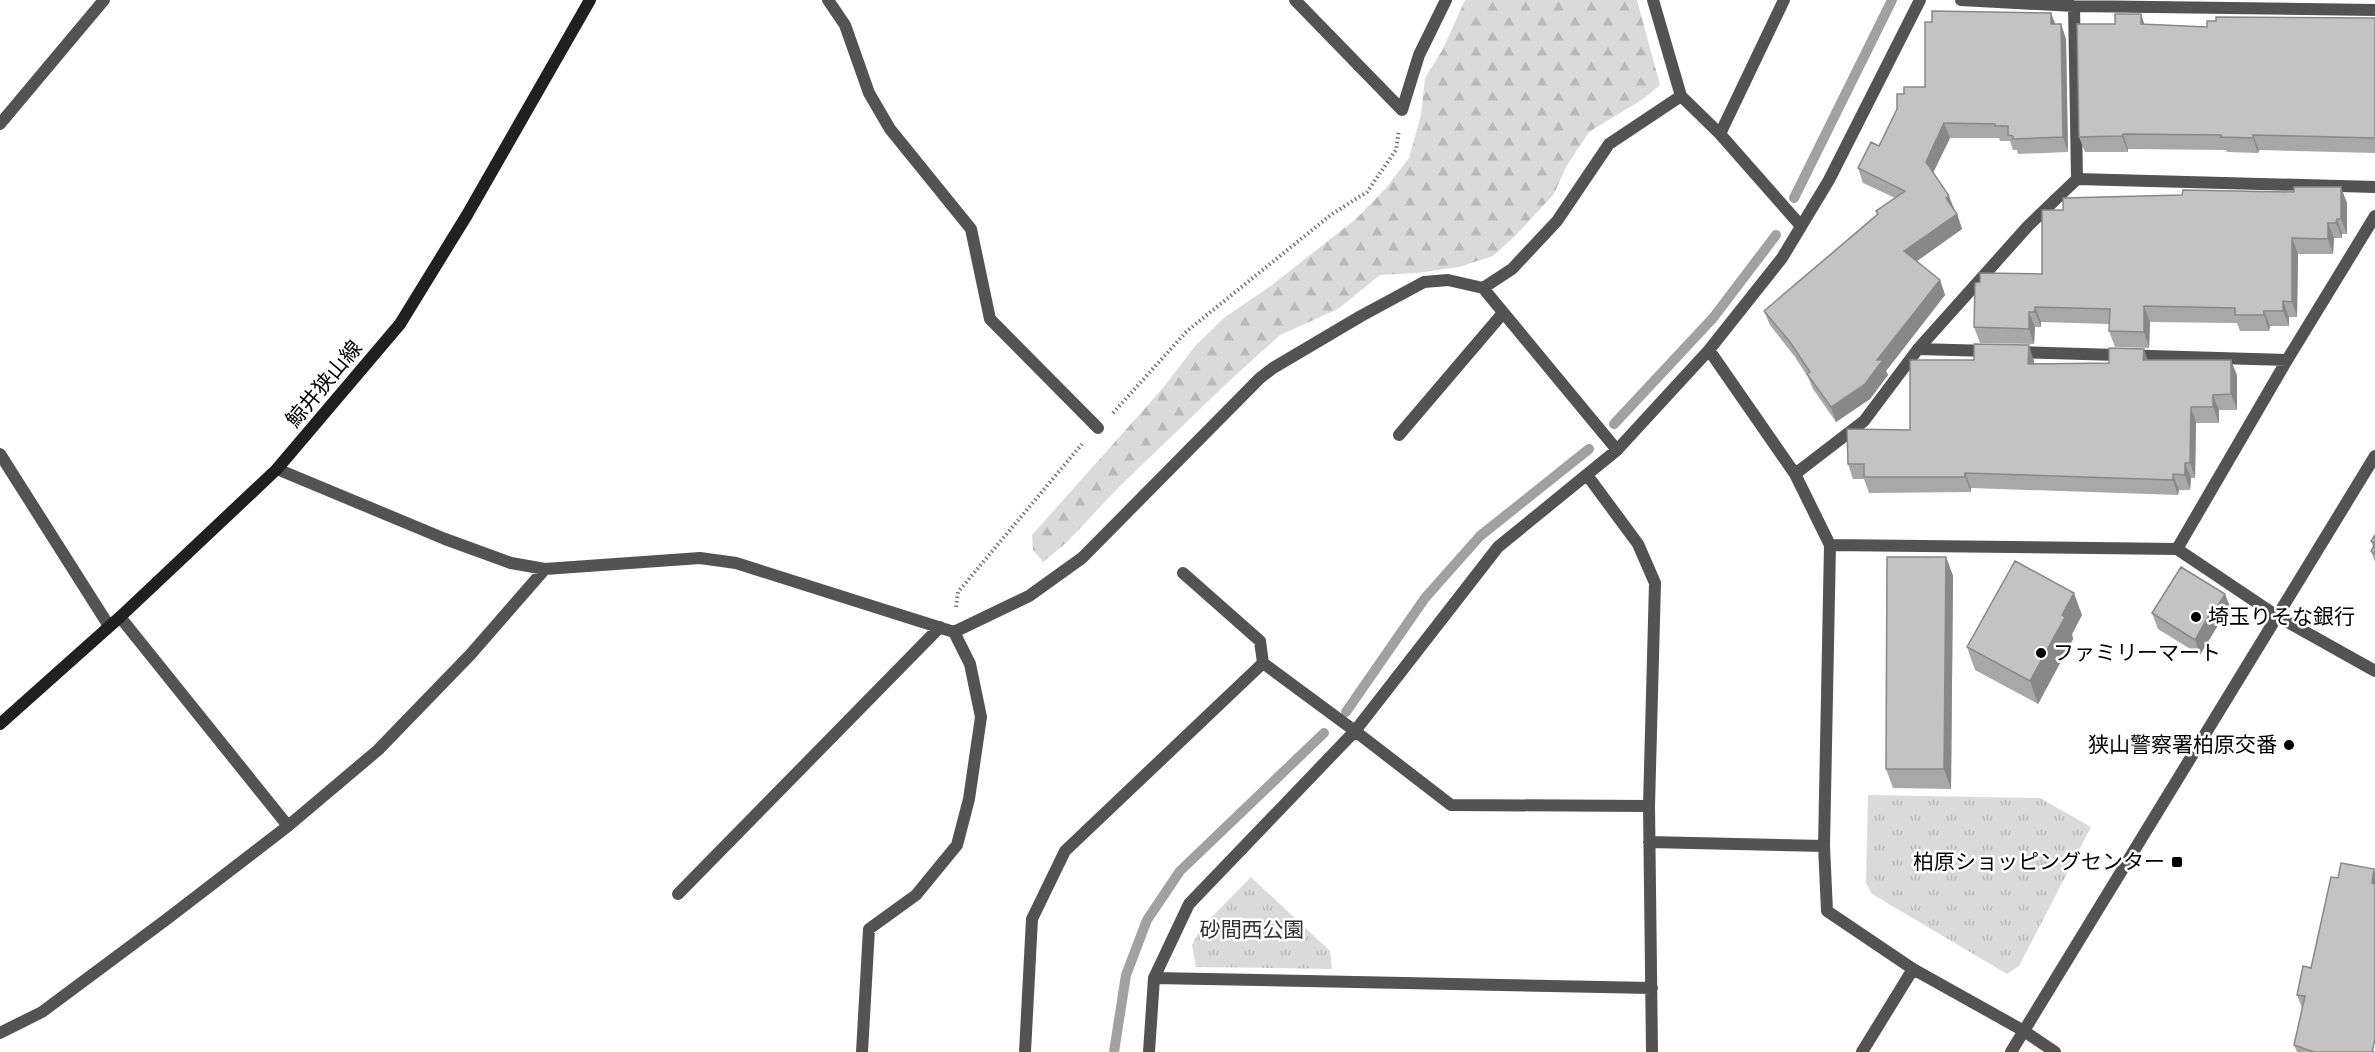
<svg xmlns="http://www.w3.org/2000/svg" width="2375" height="1052" font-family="Ubuntu,'Noto Sans JP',sans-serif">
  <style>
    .forest { fill: url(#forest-firs) }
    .park { fill: url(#park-tufts) }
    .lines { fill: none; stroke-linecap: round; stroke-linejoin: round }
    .stream { stroke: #a1a1a1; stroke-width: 10 }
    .path { stroke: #757575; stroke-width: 4; stroke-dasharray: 1.5 3; stroke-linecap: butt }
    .minor { stroke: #535353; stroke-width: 12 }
    .tertiary { stroke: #535353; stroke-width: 12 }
    .secondary { stroke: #202020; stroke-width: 12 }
    .wall { fill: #a8a8a8 }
    .shaded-wall { fill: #888 }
    .building { fill: #c3c3c3; stroke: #888; stroke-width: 1.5 }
    .poi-dot { fill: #000; stroke: #fff; stroke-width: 2 }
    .labels { text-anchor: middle; stroke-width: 5; stroke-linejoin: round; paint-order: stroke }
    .street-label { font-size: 21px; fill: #000; stroke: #fff }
    .poi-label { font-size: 21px; fill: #000; stroke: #fff; text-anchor: start }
    .park-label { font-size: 21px; fill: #313131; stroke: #fff }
  </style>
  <defs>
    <pattern id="forest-firs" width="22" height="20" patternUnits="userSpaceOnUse" patternTransform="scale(1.5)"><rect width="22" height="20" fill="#dadada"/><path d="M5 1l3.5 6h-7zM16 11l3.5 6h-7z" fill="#b9b9b9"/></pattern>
    <pattern id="park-tufts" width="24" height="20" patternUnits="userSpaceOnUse" patternTransform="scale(1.5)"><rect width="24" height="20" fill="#dadada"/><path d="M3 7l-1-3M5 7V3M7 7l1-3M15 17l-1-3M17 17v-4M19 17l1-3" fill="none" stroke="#b9b9b9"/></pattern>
  </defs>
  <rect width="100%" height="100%" fill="#fff"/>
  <path class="forest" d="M 1465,0 L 1637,0 L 1660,85 L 1643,99 L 1589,132 L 1566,167 L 1554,194 L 1515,236 L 1493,256 L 1459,267 L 1417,273 L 1380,275 L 1338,309 L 1280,335 L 1226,384 L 1120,486 L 1066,543 L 1043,562 L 1033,550 L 1032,535 L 1163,388 L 1196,345 L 1225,317 L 1268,288 L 1356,219 L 1386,188 L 1409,158 L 1421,115 L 1425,78 L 1443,49 Z"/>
  <path class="park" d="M 1868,795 L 2040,798 L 2091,827 L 2019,966 L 2007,974 L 1872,894 L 1866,883 Z
    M 1251,877 L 1330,951 L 1332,969 L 1196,967 L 1192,945 L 1201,928 Z"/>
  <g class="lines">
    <path class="stream" d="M 1794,198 L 1892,0
      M 1614,424 L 1713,318 L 1776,235
      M 1346,712 L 1425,598 L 1480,536 L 1589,449
      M 1114,1052 L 1126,975 L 1147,920 L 1180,871 L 1324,733"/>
    <path class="path" d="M 1113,413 L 1187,331 L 1332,214 L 1367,192 L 1396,150 L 1399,130
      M 956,607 L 958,592 L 1082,444"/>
    <path class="minor" d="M 828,0 L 845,25 L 869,93 L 890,129 L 971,229 L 990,319 L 1098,428
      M 1295,0 L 1402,110 L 1419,55 L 1446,0
      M 1961,0 L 2074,6 L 2375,10
      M 2074,6 L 2077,179
      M 1681,96 L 1720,134 L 1784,0
      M 0,124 L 104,0
      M 1720,134 L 1801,226
      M 1483,288 L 1512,269 L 1557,221 L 1609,144 L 1681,96 L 1653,0
      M 1918,349 L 1989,351
      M 1709,350 L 1795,474 L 1830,545 L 1824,846 L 1827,911 L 1913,969 L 2024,1031 L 2055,1052
      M 2015,352 L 2287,360
      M 1399,435 L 1503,313
      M 0,454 L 109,626
      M 277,469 L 445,539 L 511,563 L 545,569 L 700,558 L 736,563 L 954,632 L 1029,596 L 1082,558 L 1260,378 L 1273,368 L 1361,316 L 1424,282 L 1448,280 L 1483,288 L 1617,450
      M 1795,474 L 1864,421 L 1918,349 L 2028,226 L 2077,179 L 2375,187
      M 1587,475 L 1638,544 L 1655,583 L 1649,806 L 1652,1052
      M 1830,545 L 2177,549 L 2287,360 L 2375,216
      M 2177,549 L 2277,616 L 2375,671
      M 1183,573 L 1260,641 L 1263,663
      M 120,617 L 288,826
      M 1649,842 L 1824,846
      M 678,894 L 940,627
      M 1154,978 L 1652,988
      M 0,1033 L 42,1012 L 167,919 L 288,826 L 378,750 L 470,655 L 545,569
      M 862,1052 L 869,929 L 916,895 L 957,845 L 969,799 L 981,717 L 970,664 L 954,632
      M 1025,1052 L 1032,919 L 1065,851 L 1263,663 L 1355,731 L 1451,805 L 1649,806
      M 1149,1052 L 1154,978 L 1189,904 L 1355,731 L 1498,547 L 1617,450 L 1709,350 L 1782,258 L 1829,180 L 1920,0
      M 1862,1052 L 1913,969"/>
    <path class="tertiary" d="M 2011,1052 L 2375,456"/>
    <path class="secondary" d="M 0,724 L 120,617 L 277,469 L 400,324 L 467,215 L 590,0"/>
  </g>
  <path class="wall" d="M 2141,14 L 2144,24 L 2207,27 L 2216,21 L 2375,18 L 2375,153 L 2259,150 L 2258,153 L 2227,152 L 2226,150 L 2128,149 L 2128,152 L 2085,152 L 2079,137 L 2115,24 Z
    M 2056,24 L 2061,24 L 2066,39 L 2068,152 L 2018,154 L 2017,150 L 2013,150 L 2010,141 L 2000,141 L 1999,138 L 1950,138 L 1933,173 L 1957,214 L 1962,229 L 1917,261 L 1940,280 L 1945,295 L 1886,371 L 1888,375 L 1870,399 L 1836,422 L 1813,389 L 1808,377 L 1795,357 L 1770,325 L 1764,311 L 1877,214 L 1876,211 L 1895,198 L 1863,183 L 1858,168 L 1879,146 L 1904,94 L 1925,87 Z
    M 2347,203 L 2347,234 L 2342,234 L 2342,238 L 2334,238 L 2333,254 L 2298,254 L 2297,317 L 2289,317 L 2289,326 L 2270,326 L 2269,331 L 2240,331 L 2237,323 L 2150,322 L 2149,348 L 2115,347 L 2109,331 L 2109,324 L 2041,322 L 2041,327 L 2035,327 L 2034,344 L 1980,343 L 1974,327 L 1980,282 L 2042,274 L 2063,210 Z
    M 2148,360 L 2237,375 L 2237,410 L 2219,410 L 2219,423 L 2196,423 L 2195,478 L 2191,478 L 2190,490 L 2179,490 L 2178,495 L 1971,488 L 1971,492 L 1869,493 L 1864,479 L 1853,479 L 1848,464 L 2034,361 L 2034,363 L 2109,363 Z
    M 2375,535 L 2375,562 L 2371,551 L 2373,547 L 2371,541 Z
    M 1946,557 L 1953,576 L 1951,789 L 1893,788 L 1886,769 Z
    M 2181,567 L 2231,609 L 2222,624 L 2218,625 L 2200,655 L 2158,629 L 2152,613 Z
    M 2082,615 L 2072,634 L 2073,639 L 2038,704 L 1975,670 L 1967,647 Z
    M 2303,966 L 2375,1052 L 2297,1052 L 2294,1045 L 2302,1008 L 2297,995 Z"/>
  <path class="shaded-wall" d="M 2051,13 L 2057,28 L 2051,24 Z
    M 2141,14 L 2146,29 L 2141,24 Z
    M 2061,24 L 2066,39 L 2068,152 L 2063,137 Z
    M 1944,123 L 1950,138 L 1931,177 L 1926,162 Z
    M 2123,134 L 2128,149 L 2128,152 L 2122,136 Z
    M 2253,135 L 2259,150 L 2258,153 L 2253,138 Z
    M 2341,187 L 2347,203 L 2347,234 L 2341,219 Z
    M 1949,196 L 1955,211 L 1946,198 Z
    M 1957,214 L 1962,229 L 1910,266 L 1904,251 Z
    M 2337,219 L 2342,234 L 2342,238 L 2336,223 Z
    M 2328,223 L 2334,238 L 2333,254 L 2328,239 Z
    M 2292,238 L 2298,254 L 2297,317 L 2292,302 Z
    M 1940,280 L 1945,295 L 1886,371 L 1888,375 L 1870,399 L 1836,422 L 1831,407 L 1877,360 Z
    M 2283,301 L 2289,317 L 2289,326 L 2283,311 Z
    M 2144,306 L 2150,322 L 2149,348 L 2144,332 Z
    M 2035,307 L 2041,322 L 2041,327 L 2035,312 Z
    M 2264,311 L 2270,326 L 2269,331 L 2264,315 Z
    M 2029,312 L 2035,327 L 2034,344 L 2029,329 Z
    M 2029,345 L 2034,361 L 2034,379 L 2028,364 Z
    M 2144,349 L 2149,364 L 2143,360 Z
    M 2231,360 L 2237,375 L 2237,410 L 2231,394 Z
    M 2213,395 L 2219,410 L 2219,423 L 2213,407 Z
    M 2191,407 L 2196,423 L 2195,478 L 2190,463 Z
    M 2185,463 L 2191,478 L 2190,490 L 2185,475 Z
    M 1965,473 L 1971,488 L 1971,492 L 1965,477 Z
    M 2173,474 L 2179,490 L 2178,495 L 2173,480 Z
    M 1946,557 L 1953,576 L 1951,789 L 1944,769 Z
    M 2074,593 L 2082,615 L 2072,634 L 2073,639 L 2038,704 L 2030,681 L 2062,615 Z
    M 2225,594 L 2231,609 L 2222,624 L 2216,609 Z
    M 2212,610 L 2218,625 L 2200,655 L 2195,640 Z
    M 2374,869 L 2375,873 L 2375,892 L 2372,883 Z"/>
  <path class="building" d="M 1932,11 L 2051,13 L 2051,24 L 2061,24 L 2063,137 L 2013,139 L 2013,136 L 2008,135 L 2008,126 L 1995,126 L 1995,124 L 1944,123 L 1926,162 L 1949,196 L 1946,198 L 1957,214 L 1904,251 L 1940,280 L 1877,360 L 1883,360 L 1865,384 L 1831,407 L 1807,374 L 1810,372 L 1790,342 L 1764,311 L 1878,214 L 1876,211 L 1905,191 L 1858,168 L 1871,142 L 1879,146 L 1897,109 L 1897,94 L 1904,94 L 1904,87 L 1925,87 L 1925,22 L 1932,22 Z
    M 2115,14 L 2141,14 L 2141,24 L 2207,27 L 2207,21 L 2216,21 L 2216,17 L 2375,18 L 2375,138 L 2253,135 L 2253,138 L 2221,137 L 2221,135 L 2123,134 L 2122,136 L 2079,137 L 2077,24 L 2115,24 Z
    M 2294,187 L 2341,187 L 2341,219 L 2337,219 L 2336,223 L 2328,223 L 2328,239 L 2292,238 L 2292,302 L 2283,301 L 2283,311 L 2264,311 L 2264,315 L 2235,315 L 2235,308 L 2144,306 L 2144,332 L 2109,331 L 2110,309 L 2035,307 L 2035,312 L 2029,312 L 2029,329 L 1974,327 L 1975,283 L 1980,282 L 1980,273 L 2042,274 L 2042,210 L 2063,210 L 2063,198 L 2182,195 L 2183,190 L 2294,192 Z
    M 1974,344 L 2029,345 L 2028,364 L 2109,363 L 2109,348 L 2144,349 L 2143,360 L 2231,360 L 2231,394 L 2213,395 L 2213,407 L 2191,407 L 2190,463 L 2185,463 L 2185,475 L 2173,474 L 2173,480 L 1965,473 L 1965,477 L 1864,477 L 1864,464 L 1848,464 L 1847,429 L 1910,430 L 1910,360 L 1974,360 Z
    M 2375,535 L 2375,543 L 2371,541 Z
    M 2375,544 L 2375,554 L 2371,551 Z
    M 1887,557 L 1946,557 L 1944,769 L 1886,769 Z
    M 2015,561 L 2074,593 L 2062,615 L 2065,617 L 2030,681 L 1967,647 Z
    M 2181,567 L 2225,594 L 2216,609 L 2212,610 L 2195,640 L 2152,613 Z
    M 2341,863 L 2374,869 L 2372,883 L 2375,884 L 2375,1040 L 2372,1052 L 2314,1052 L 2294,1045 L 2305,996 L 2297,995 L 2303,966 L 2311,968 L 2331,877 L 2338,878 Z"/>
  <g class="poi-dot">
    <circle cx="2196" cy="617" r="6"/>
    <circle cx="2041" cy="653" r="6"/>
    <circle cx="2289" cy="745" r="6"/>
    <rect x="2171" y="856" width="12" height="12" rx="3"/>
  </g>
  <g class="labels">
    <g class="street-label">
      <text transform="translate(324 384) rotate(-50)" y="7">鯨井狭山線</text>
    </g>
    <g class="poi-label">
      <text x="2208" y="624">埼玉りそな銀行</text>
      <text x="2053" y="660">ファミリーマート</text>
      <text x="2277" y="752" text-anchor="end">狭山警察署柏原交番</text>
      <text x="2165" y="869" text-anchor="end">柏原ショッピングセンター</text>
    </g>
    <g class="park-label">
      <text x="1252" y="937">砂間西公園</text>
    </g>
  </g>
</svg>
